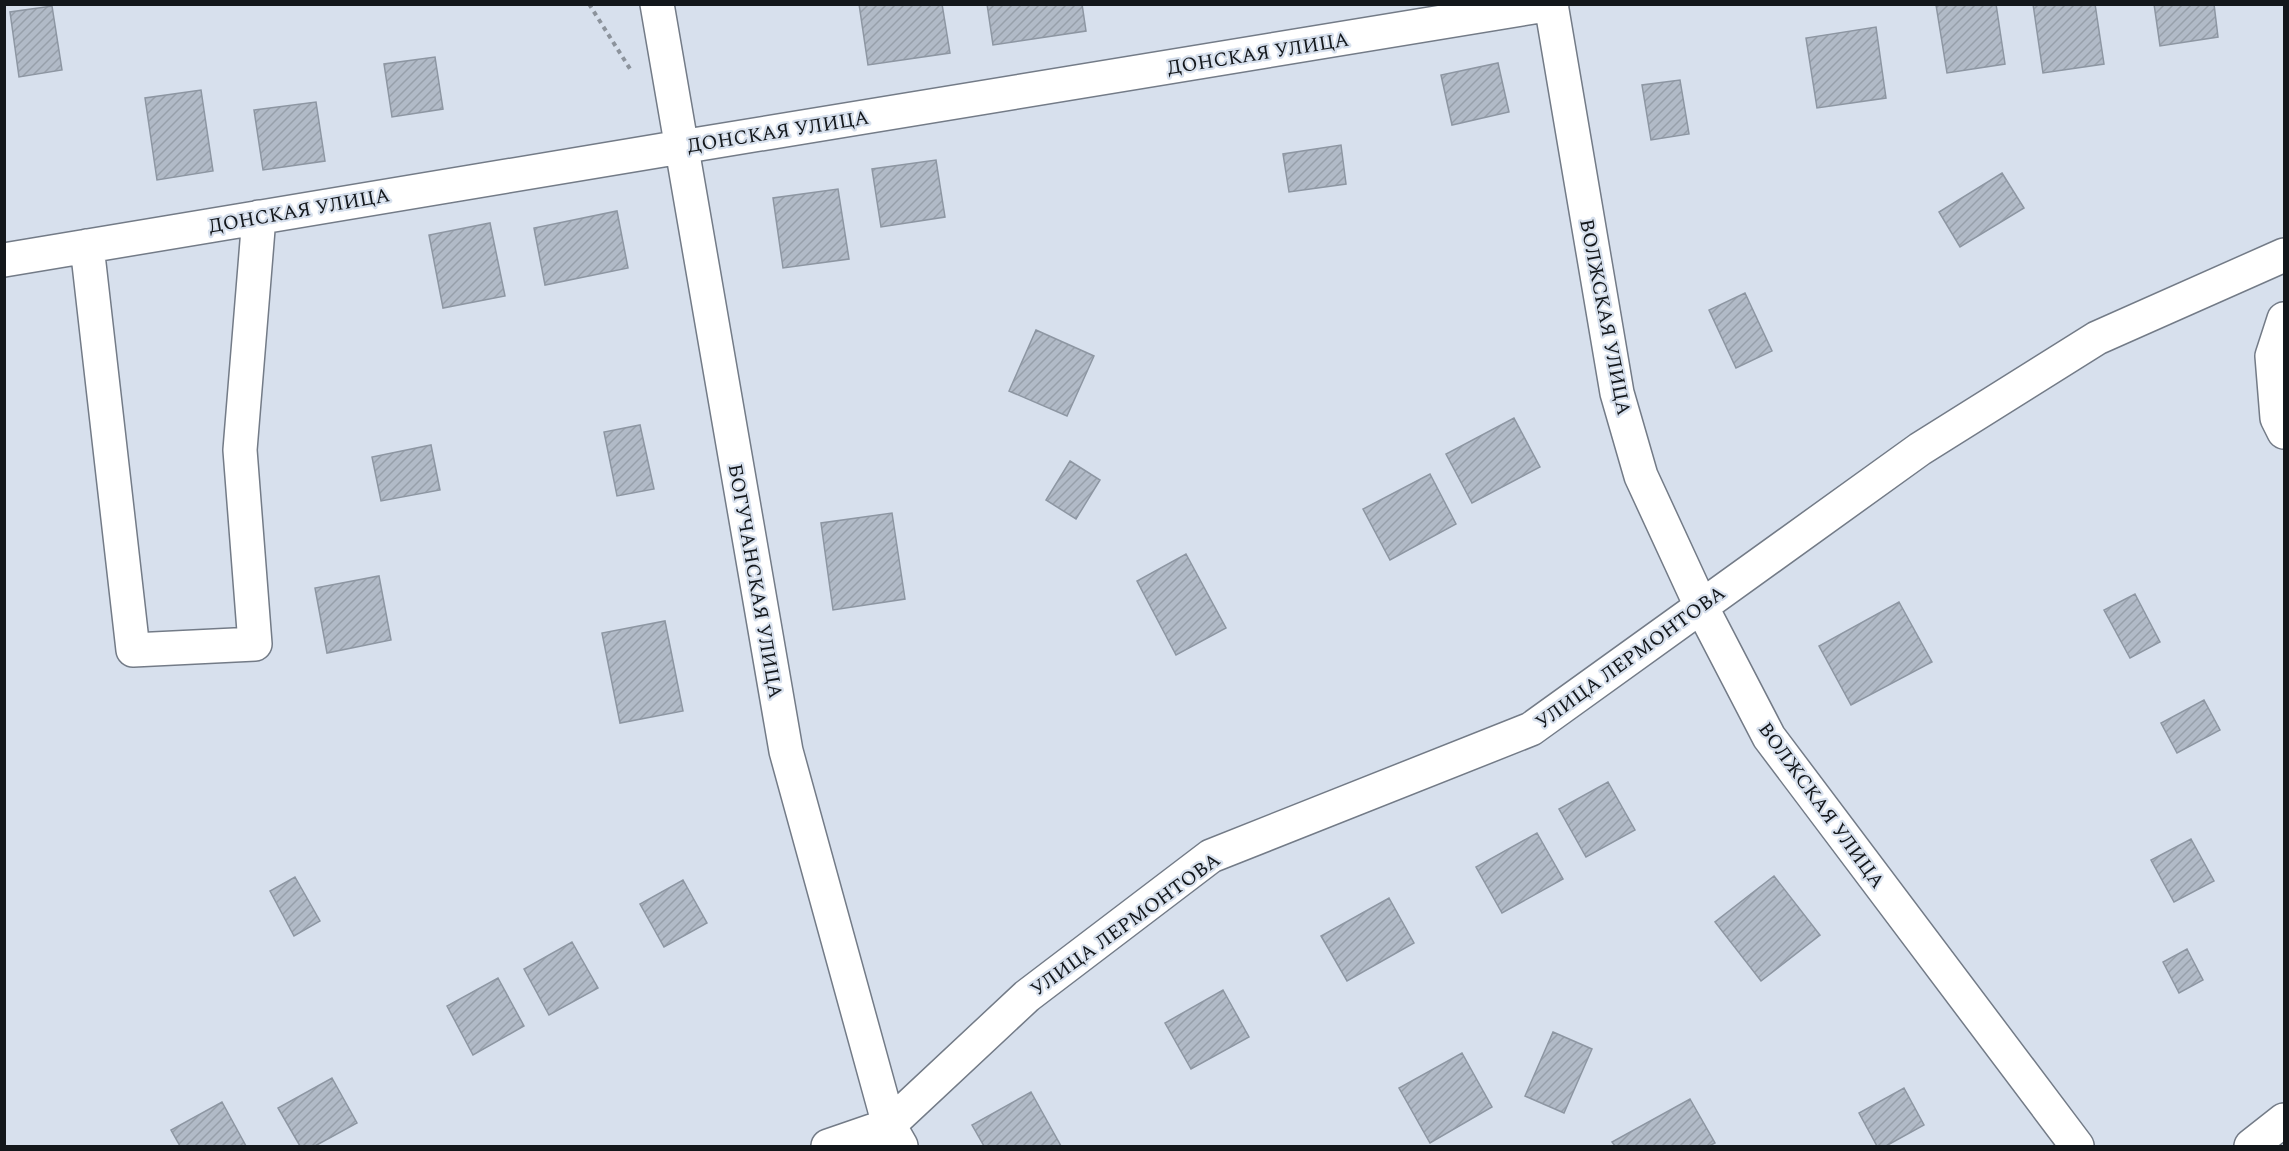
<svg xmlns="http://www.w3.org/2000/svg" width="2289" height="1151" font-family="Spectral,serif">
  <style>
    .building { fill: url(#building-hatch); stroke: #8d96a2; stroke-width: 1.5 }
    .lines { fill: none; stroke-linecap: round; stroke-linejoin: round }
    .minor-casing { stroke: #737b87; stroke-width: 36 }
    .path { stroke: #8c939c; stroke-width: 4; stroke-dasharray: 4.5 4.5; stroke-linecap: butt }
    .minor { stroke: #fff; stroke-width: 33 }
    .labels { text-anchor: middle; stroke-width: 4.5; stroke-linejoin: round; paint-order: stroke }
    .street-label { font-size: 20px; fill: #13171b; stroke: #d7e0ed }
  </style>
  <defs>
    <pattern id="building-hatch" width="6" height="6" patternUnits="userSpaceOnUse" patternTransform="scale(1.5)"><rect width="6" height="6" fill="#b1bac7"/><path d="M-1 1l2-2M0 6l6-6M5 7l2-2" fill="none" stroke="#979faa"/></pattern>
  </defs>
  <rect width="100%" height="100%" fill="#d7e0ed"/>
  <path class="building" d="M 859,4 L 942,4 L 950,53 L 868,65 Z
    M 987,4 L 1082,4 L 1086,31 L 993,45 Z
    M 1996,4 L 2005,64 L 1947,73 L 1936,5 Z
    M 2033,4 L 2095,4 L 2104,64 L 2043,73 Z
    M 2154,4 L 2214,4 L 2218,37 L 2160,46 Z
    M 52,6 L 62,70 L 19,77 L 10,12 Z
    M 1876,27 L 1886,98 L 1817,108 L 1806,38 Z
    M 435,57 L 443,109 L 392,117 L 384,64 Z
    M 1498,63 L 1509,112 L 1452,125 L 1441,75 Z
    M 1680,80 L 1689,134 L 1651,140 L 1642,85 Z
    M 201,90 L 213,171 L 157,180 L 145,98 Z
    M 316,102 L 325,161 L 263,170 L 254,110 Z
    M 1341,145 L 1346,184 L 1289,192 L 1283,154 Z
    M 936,160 L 945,217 L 881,227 L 872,169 Z
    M 2002,173 L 2024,208 L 1960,247 L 1939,212 Z
    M 838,189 L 849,259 L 783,268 L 773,198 Z
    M 617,211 L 628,268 L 545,285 L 534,228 Z
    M 490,223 L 505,296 L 443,308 L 429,235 Z
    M 1745,293 L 1772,351 L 1736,368 L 1709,310 Z
    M 1036,330 L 1094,356 L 1067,416 L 1009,391 Z
    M 1514,418 L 1540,467 L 1472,503 L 1446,454 Z
    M 640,425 L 654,489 L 617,496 L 604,432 Z
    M 431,445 L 440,490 L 381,501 L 372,457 Z
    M 1070,461 L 1100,480 L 1076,519 L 1046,500 Z
    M 1430,474 L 1456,524 L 1390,560 L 1363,509 Z
    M 892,513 L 905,599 L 833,610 L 821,523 Z
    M 1186,554 L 1226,628 L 1176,655 L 1137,581 Z
    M 379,576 L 391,640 L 327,653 L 315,588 Z
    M 2135,594 L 2160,642 L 2130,658 L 2104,610 Z
    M 1899,602 L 1932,662 L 1851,705 L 1819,646 Z
    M 665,621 L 683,711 L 620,723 L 602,633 Z
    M 2204,700 L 2220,730 L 2177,753 L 2161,723 Z
    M 1608,782 L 1635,830 L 1586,857 L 1559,809 Z
    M 1537,833 L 1563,879 L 1502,913 L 1476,867 Z
    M 2191,839 L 2214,881 L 2174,902 L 2151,860 Z
    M 1774,876 L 1820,935 L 1761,981 L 1715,922 Z
    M 295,877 L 320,921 L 294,936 L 270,891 Z
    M 683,880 L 707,923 L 664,947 L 640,904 Z
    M 1389,898 L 1414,943 L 1347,981 L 1321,936 Z
    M 572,942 L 598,988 L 549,1015 L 524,969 Z
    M 2187,949 L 2203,980 L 2179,993 L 2163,962 Z
    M 498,978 L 524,1026 L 473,1055 L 447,1006 Z
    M 1223,990 L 1249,1037 L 1191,1069 L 1165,1023 Z
    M 1553,1032 L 1592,1049 L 1564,1113 L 1525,1096 Z
    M 1462,1053 L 1492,1107 L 1430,1143 L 1399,1088 Z
    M 332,1078 L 357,1123 L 315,1146 L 300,1146 L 278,1108 Z
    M 1904,1088 L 1924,1125 L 1886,1146 L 1877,1146 L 1859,1113 Z
    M 1031,1092 L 1061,1146 L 984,1146 L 972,1125 Z
    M 1690,1099 L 1715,1143 L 1709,1146 L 1615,1146 L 1612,1142 Z
    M 222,1102 L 246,1146 L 180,1146 L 171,1130 Z"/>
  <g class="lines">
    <g class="minor-casing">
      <path id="minor" d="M 657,4 L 786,751 L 889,1125 L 901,1146
        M 1551,4 L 1617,393 L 1641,476 L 1701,606 L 1769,737 L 2077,1146
        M 87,246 L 133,650 L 255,644 L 240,450 L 259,217
        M 4,260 L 681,147 L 1552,4
        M 2284,319 L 2272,356 L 2277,418 L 2284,432
        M 828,1146 L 889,1125 L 1027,996 L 1211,856 L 1531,729 L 1920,449 L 2097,338 L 2284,255
        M 2251,1146 L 2284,1120"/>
    </g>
    <path class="path" d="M 589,4 L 632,72"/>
    <use href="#minor" class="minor"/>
  </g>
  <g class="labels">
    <g class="street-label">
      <text transform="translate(1258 53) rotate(-9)" y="7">ДОНСКАЯ УЛИЦА</text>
      <text transform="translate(778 131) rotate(-9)" y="7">ДОНСКАЯ УЛИЦА</text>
      <text transform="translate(299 210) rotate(-10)" y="7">ДОНСКАЯ УЛИЦА</text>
      <text transform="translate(1606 317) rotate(79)" y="7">ВОЛЖСКАЯ УЛИЦА</text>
      <text transform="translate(756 581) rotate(80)" y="7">БОГУЧАНСКАЯ УЛИЦА</text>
      <text transform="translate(1630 657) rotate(-36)" y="7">УЛИЦА ЛЕРМОНТОВА</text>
      <text transform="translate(1822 805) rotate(54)" y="7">ВОЛЖСКАЯ УЛИЦА</text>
      <text transform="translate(1125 924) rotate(-36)" y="7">УЛИЦА ЛЕРМОНТОВА</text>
    </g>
  </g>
  <rect width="2289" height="1151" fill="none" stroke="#13171b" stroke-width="12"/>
</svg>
